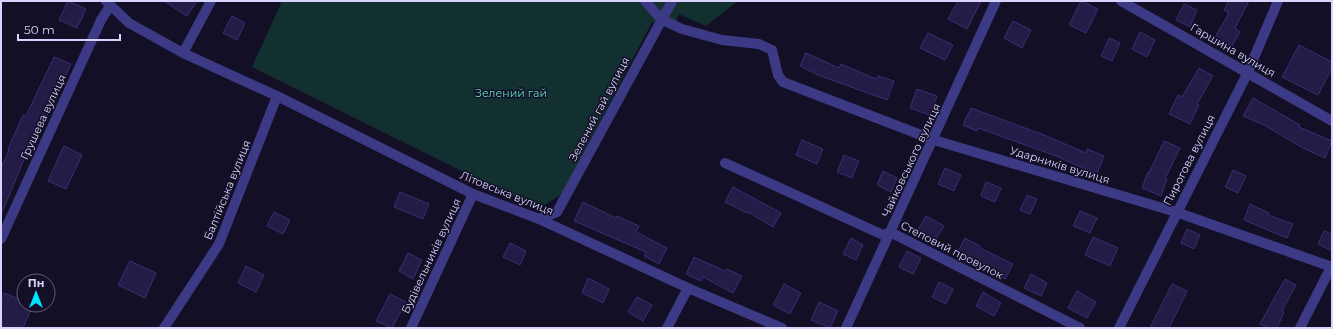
<svg xmlns="http://www.w3.org/2000/svg" width="1333" height="329" font-family="Montserrat,sans-serif">
  <style>
    .green { fill: #12302f }
    .building { fill: #241b47; stroke: #3b2d73 }
    .lines { fill: none; stroke-linecap: round; stroke-linejoin: round }
    .minor { stroke: #3d3a85; stroke-width: 10 }
    .labels { text-anchor: middle; stroke-width: 3; stroke-linejoin: round; paint-order: stroke }
    .street-label { font-size: 11px; fill: #d9d4ff; stroke: #130f26 }
    .park-label { font-size: 11px; fill: #5fe0c0; stroke: #130f26 }
  </style>
  <rect width="100%" height="100%" fill="#130f26"/>
  <path class="green" d="M 282,1 L 738,1 L 706,26 L 679,14 L 672,30 L 652,22 L 562,194 L 538,209 L 252,67 Z"/>
  <path class="building" d="M 68,1 L 86,9 L 77,28 L 59,20 Z
    M 164,1 L 197,1 L 187,16 Z
    M 958,1 L 981,1 L 967,29 L 948,19 Z
    M 1081,1 L 1098,9 L 1086,33 L 1069,25 Z
    M 1229,1 L 1249,1 L 1235,28 L 1240,32 L 1232,46 L 1215,37 L 1229,13 L 1224,10 Z
    M 1184,4 L 1197,10 L 1190,27 L 1176,20 Z
    M 232,16 L 245,23 L 237,40 L 223,33 Z
    M 1013,21 L 1031,30 L 1022,48 L 1004,38 Z
    M 1140,32 L 1155,40 L 1147,57 L 1132,49 Z
    M 928,33 L 953,45 L 945,60 L 920,48 Z
    M 1109,38 L 1120,43 L 1112,61 L 1101,56 Z
    M 1299,45 L 1332,62 L 1332,68 L 1318,95 L 1282,77 Z
    M 806,53 L 839,68 L 841,64 L 876,79 L 878,76 L 894,81 L 887,100 L 818,75 L 800,66 Z
    M 54,57 L 71,64 L 43,124 L 27,158 L 25,157 L 1,215 L 1,168 L 9,150 L 8,149 L 23,115 L 26,116 Z
    M 1199,68 L 1213,76 L 1197,104 L 1199,105 L 1190,124 L 1169,114 L 1178,95 L 1182,97 Z
    M 917,89 L 937,96 L 930,115 L 910,108 Z
    M 1253,98 L 1300,125 L 1299,127 L 1332,141 L 1325,158 L 1303,148 L 1264,125 L 1243,116 Z
    M 971,108 L 1044,135 L 1086,153 L 1087,149 L 1104,156 L 1097,174 L 1056,156 L 978,128 L 977,131 L 963,125 Z
    M 802,140 L 823,149 L 817,164 L 796,155 Z
    M 1164,141 L 1180,148 L 1165,179 L 1167,179 L 1161,196 L 1142,188 L 1148,172 L 1149,173 Z
    M 64,146 L 82,155 L 66,189 L 48,181 Z
    M 844,155 L 859,161 L 852,178 L 837,172 Z
    M 945,168 L 961,175 L 954,191 L 938,184 Z
    M 1233,170 L 1246,176 L 1238,193 L 1225,187 Z
    M 883,171 L 897,178 L 891,192 L 877,185 Z
    M 986,182 L 1001,188 L 995,202 L 981,196 Z
    M 733,187 L 781,213 L 773,227 L 748,212 L 747,213 L 725,202 Z
    M 400,192 L 429,204 L 423,219 L 394,207 Z
    M 1027,195 L 1037,199 L 1030,214 L 1020,210 Z
    M 583,202 L 616,218 L 617,216 L 639,226 L 636,232 L 667,248 L 659,264 L 644,256 L 646,252 L 574,221 Z
    M 1250,204 L 1269,213 L 1268,215 L 1293,224 L 1287,238 L 1244,220 Z
    M 1080,211 L 1097,218 L 1090,233 L 1073,226 Z
    M 274,212 L 290,220 L 283,234 L 267,226 Z
    M 926,216 L 944,226 L 935,241 L 917,231 Z
    M 1187,229 L 1200,235 L 1194,249 L 1181,243 Z
    M 1324,231 L 1332,234 L 1332,251 L 1318,244 Z
    M 1093,237 L 1118,248 L 1110,266 L 1085,255 Z
    M 851,238 L 863,245 L 856,260 L 843,254 Z
    M 965,238 L 980,246 L 980,248 L 1013,264 L 1005,279 L 957,253 Z
    M 510,243 L 526,251 L 520,265 L 503,257 Z
    M 907,251 L 921,258 L 913,274 L 899,267 Z
    M 408,253 L 422,260 L 413,279 L 399,271 Z
    M 694,257 L 725,271 L 727,269 L 742,276 L 733,293 L 703,277 L 701,281 L 686,274 Z
    M 130,261 L 156,273 L 145,298 L 118,285 Z
    M 246,266 L 264,275 L 256,292 L 238,283 Z
    M 1031,274 L 1047,283 L 1041,296 L 1024,288 Z
    M 588,278 L 609,289 L 603,303 L 582,293 Z
    M 1285,279 L 1296,285 L 1282,311 L 1284,312 L 1277,328 L 1269,328 L 1260,324 Z
    M 939,282 L 953,289 L 946,304 L 932,297 Z
    M 784,284 L 801,293 L 790,314 L 773,305 Z
    M 1172,284 L 1187,291 L 1169,328 L 1150,328 Z
    M 1077,291 L 1096,302 L 1087,318 L 1068,308 Z
    M 983,292 L 1001,303 L 994,316 L 976,306 Z
    M 4,293 L 24,301 L 24,305 L 33,305 L 23,328 L 1,328 L 1,300 Z
    M 390,294 L 406,302 L 392,328 L 376,321 Z
    M 637,297 L 652,305 L 643,321 L 628,312 Z
    M 819,302 L 838,311 L 830,328 L 811,320 Z"/>
  <g class="lines">
    <path class="minor" d="M 106,1 L 129,23 L 183,53 L 277,96 L 473,194 L 539,219 L 688,288 L 782,328
      M 645,1 L 661,19 L 682,29 L 722,40 L 759,44 L 772,50 L 778,75 L 783,82 L 934,140 L 1176,212 L 1332,267
      M 1121,1 L 1332,121
      M 183,53 L 211,1
      M 725,163 L 883,235 L 890,232 L 1080,328
      M 539,219 L 557,212 L 672,1
      M 1,239 L 101,20 L 110,6
      M 164,328 L 219,244 L 277,96
      M 411,328 L 473,194
      M 667,328 L 688,288
      M 846,328 L 996,1
      M 1119,328 L 1248,72 L 1278,1
      M 1300,328 L 1331,267"/>
  </g>
  <g class="labels">
    <g class="street-label">
      <text transform="translate(1233 50) rotate(30)" y="4">Гаршина вулиця</text>
      <text transform="translate(599 109) rotate(-62)" y="4">Зелений гай вулиця</text>
      <text transform="translate(43 117) rotate(-65)" y="4">Грушева вулиця</text>
      <text transform="translate(911 160) rotate(-65)" y="4">Чайковського вулиця</text>
      <text transform="translate(1189 160) rotate(-63)" y="4">Пирогова вулиця</text>
      <text transform="translate(1060 165) rotate(17)" y="4">Ударників вулиця</text>
      <text transform="translate(227 190) rotate(-68)" y="4">Балтійська вулиця</text>
      <text transform="translate(507 193) rotate(22)" y="4">Літовська вулиця</text>
      <text transform="translate(952 250) rotate(27)" y="4">Степовий провулок</text>
      <text transform="translate(431 256) rotate(-65)" y="4">Будівельників вулиця</text>
    </g>
    <g class="park-label">
      <text x="511" y="97">Зелений гай</text>
    </g>
  </g>
  <rect width="1333" height="329" fill="none" stroke="#d9d4ff" stroke-width="4"/>
  <g transform="translate(36 293)"><circle r="19" fill="#130f26" stroke="#625e7d"/>
  <path d="M0-3L7 15L0 10L-7 15Z" fill="#00e5ff"/>
  <text y="-6" font-size="11" font-weight="bold" text-anchor="middle" fill="#d9d4ff">Пн</text>
  </g>
  <path d="M18 34v6h102v-6" fill="none" stroke="#d9d4ff" stroke-width="2"/>
  <text x="24" y="34" font-size="12" fill="#d9d4ff" stroke="#130f26" stroke-width="3" paint-order="stroke">50 m</text>
</svg>
